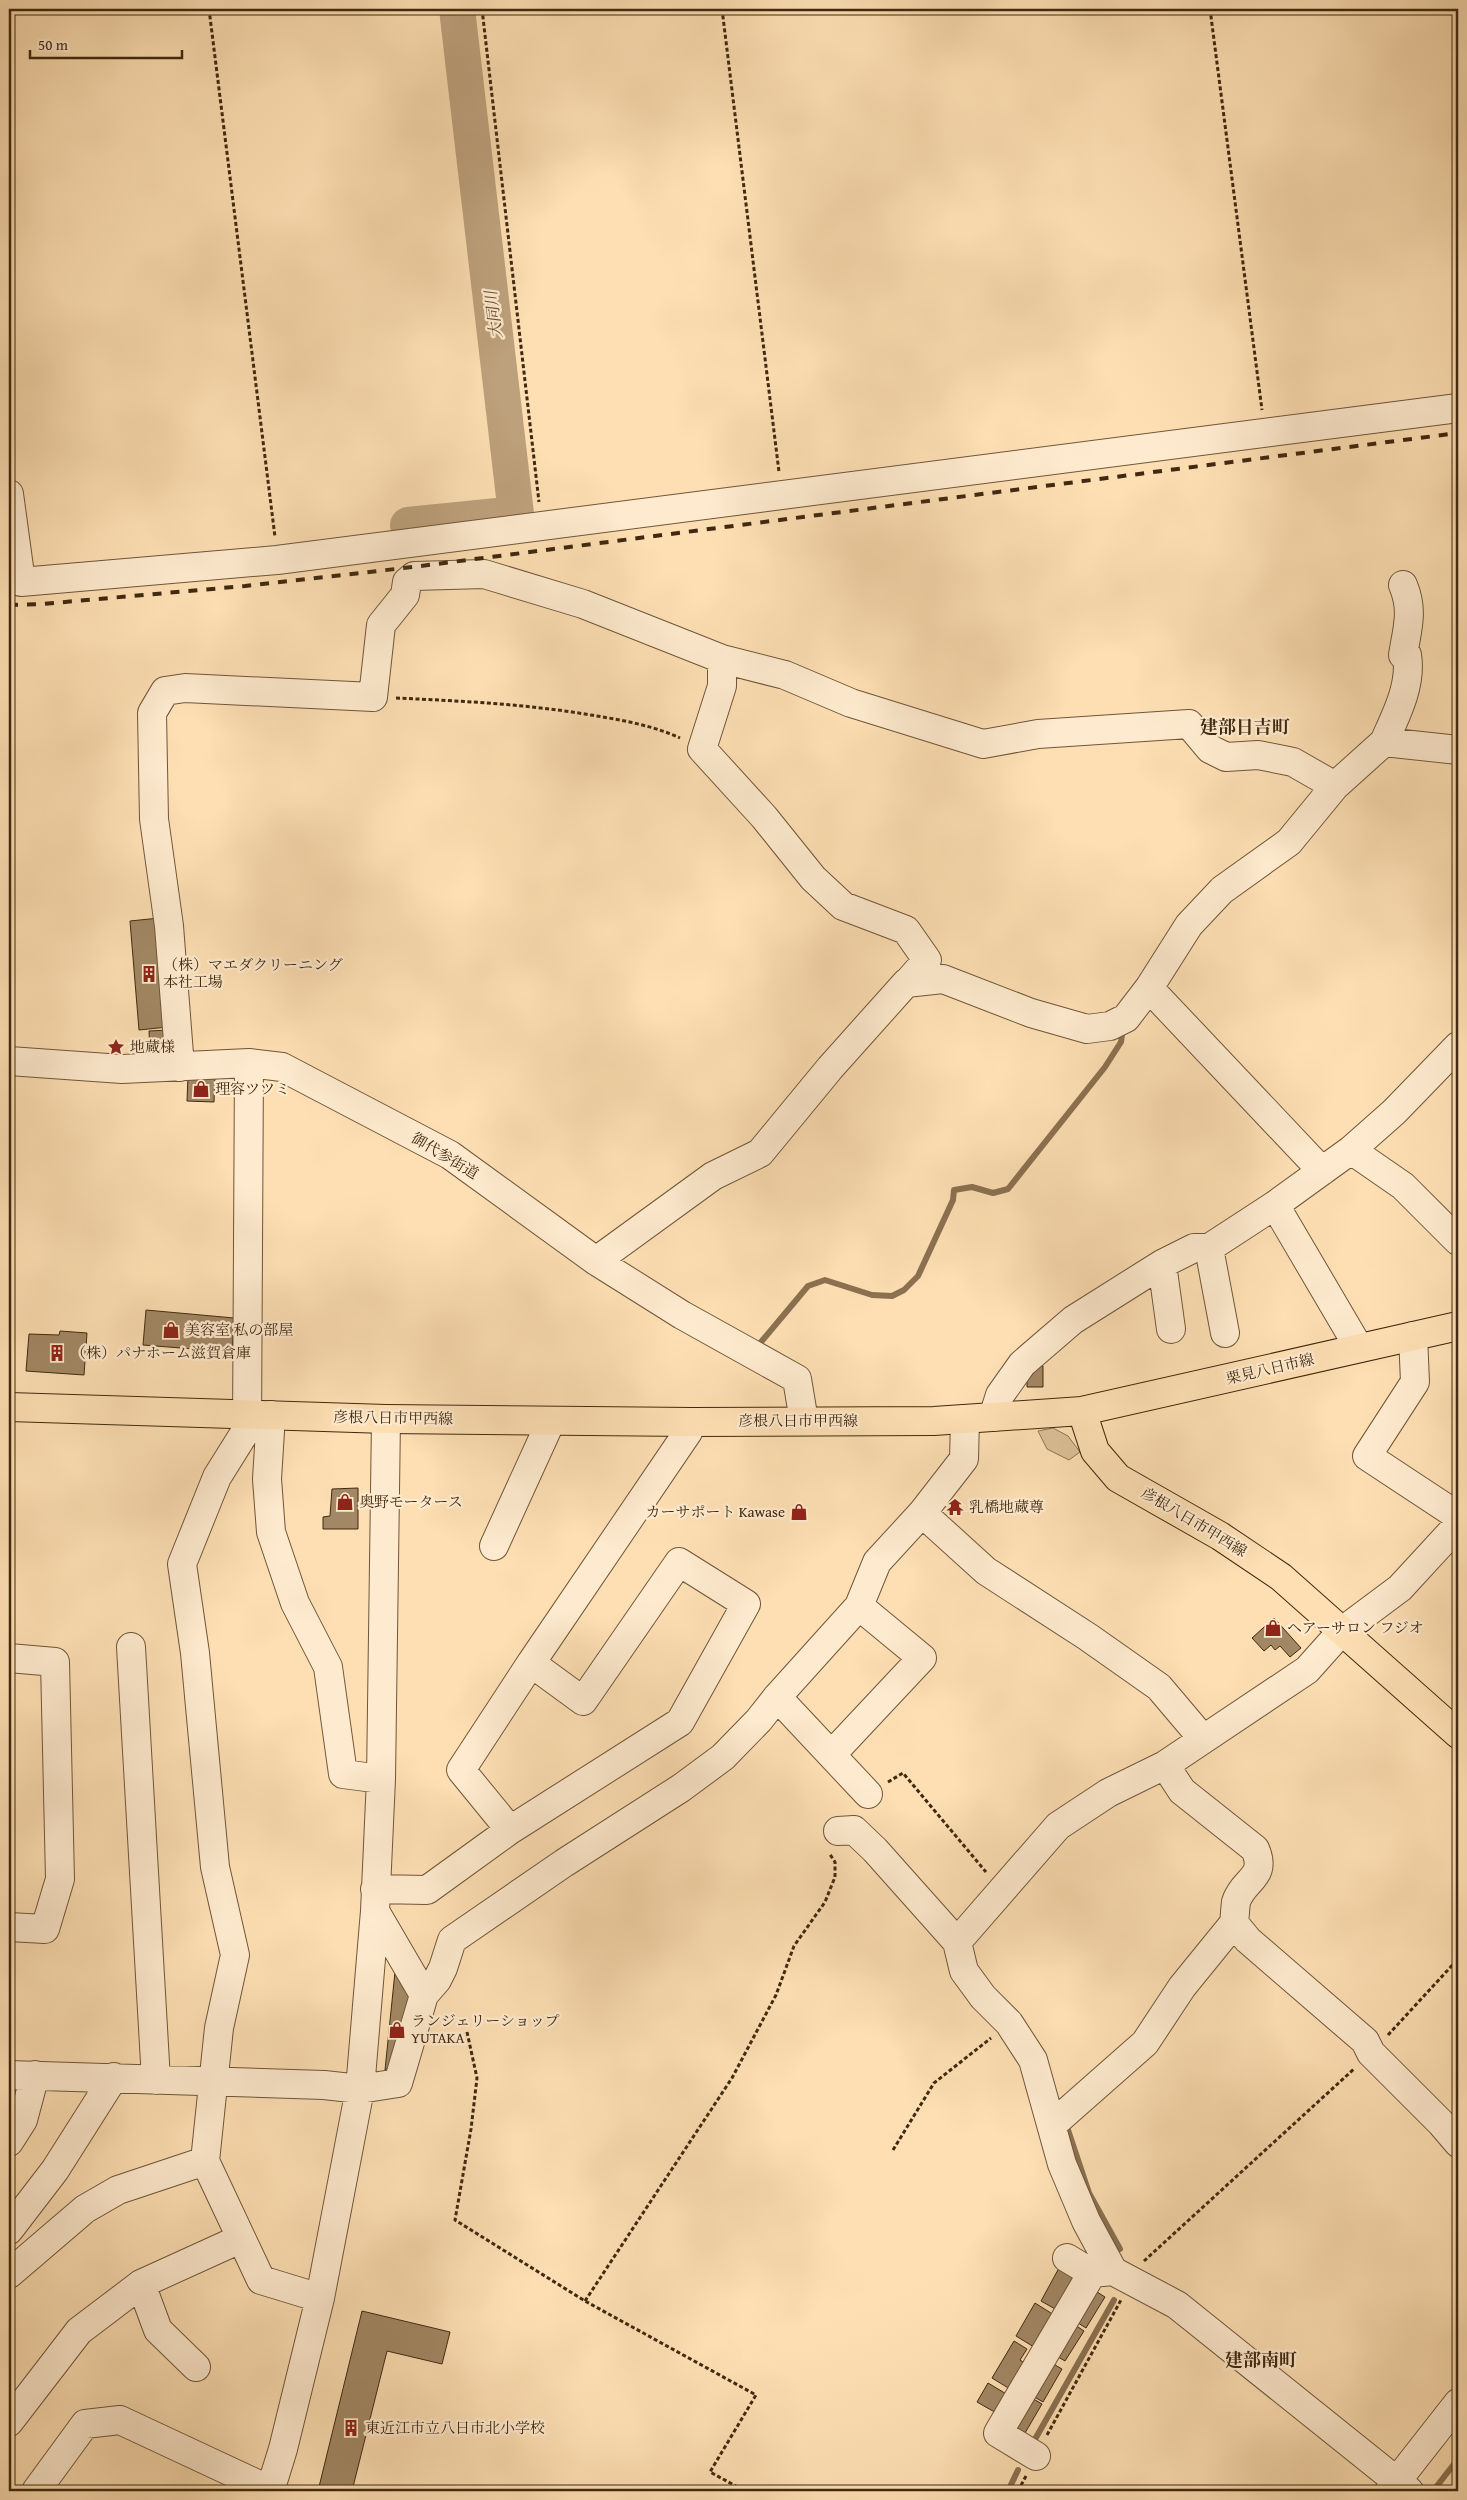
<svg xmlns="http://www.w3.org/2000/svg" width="1467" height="2500" font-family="'Gentium Book Plus','Noto Serif JP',serif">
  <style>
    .green { fill: #ddc097; stroke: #8e7454 }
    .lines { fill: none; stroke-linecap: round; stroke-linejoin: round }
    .stream { stroke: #8b7151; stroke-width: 6 }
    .river { stroke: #bda17c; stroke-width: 36 }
    .building { fill: #a28865; stroke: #402910 }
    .minor-casing { stroke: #6f5639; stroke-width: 30 }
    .major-casing { stroke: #402910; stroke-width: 30 }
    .path { stroke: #402910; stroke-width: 3; stroke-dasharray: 4 2.5; stroke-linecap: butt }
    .minor { stroke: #feeace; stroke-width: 28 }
    .major { stroke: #fddfb3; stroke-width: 28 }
    .rail { stroke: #402910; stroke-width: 4; stroke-dasharray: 9 9; stroke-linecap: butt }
    .labels { text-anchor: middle; stroke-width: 4.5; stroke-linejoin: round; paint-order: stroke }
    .poi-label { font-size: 15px; fill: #402910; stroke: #feeace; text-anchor: start }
    .street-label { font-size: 15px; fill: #402910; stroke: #feeace }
    .water-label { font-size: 16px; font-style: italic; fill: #664d30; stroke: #feeace }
    .quarter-label { font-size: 18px; font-weight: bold; fill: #402910; stroke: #feeace }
  </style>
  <rect width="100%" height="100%" fill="#fddfb3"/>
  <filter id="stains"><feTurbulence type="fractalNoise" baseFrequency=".004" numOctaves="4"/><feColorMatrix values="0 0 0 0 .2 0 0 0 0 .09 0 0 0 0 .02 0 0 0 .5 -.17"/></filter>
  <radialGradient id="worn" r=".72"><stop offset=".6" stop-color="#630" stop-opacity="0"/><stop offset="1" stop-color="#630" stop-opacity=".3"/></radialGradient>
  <path class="green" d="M 1053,1428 L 1068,1436 L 1080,1452 L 1069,1460 L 1047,1449 L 1038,1431 Z"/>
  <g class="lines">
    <path class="stream" d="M 756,1348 L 808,1286 L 825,1280 L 872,1295 L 892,1296 L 904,1290 L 918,1276 L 953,1200 L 954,1190 L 972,1187 L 993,1193 L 1008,1189 L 1105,1067 L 1121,1042 L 1123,1027
      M 1067,2127 L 1089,2193 L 1120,2249
      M 1034,2441 L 1114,2300
      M 1008,2491 L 1018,2470
      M 1433,2491 L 1458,2459"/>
    <path class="river" d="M 408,525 L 516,514 L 457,9"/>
  </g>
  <path class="building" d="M 159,918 L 168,1027 L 139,1030 L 130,921 Z
    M 168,1030 L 169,1048 L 150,1050 L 149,1031 Z
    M 188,1075 L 215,1076 L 214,1102 L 187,1101 Z
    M 146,1310 L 234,1318 L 232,1352 L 143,1345 Z
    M 60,1331 L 87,1333 L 84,1375 L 26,1371 L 29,1334 L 59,1335 Z
    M 1027,1366 L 1043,1366 L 1043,1387 L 1027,1387 Z
    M 358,1488 L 358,1529 L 323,1529 L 323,1517 L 330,1516 L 332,1489 Z
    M 1274,1618 L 1301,1648 L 1290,1657 L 1280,1646 L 1275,1650 L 1271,1645 L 1264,1651 L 1252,1638 Z
    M 397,1952 L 415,1997 L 394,2063 L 385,2070 Z
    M 1059,2268 L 1076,2278 L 1057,2310 L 1041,2301 Z
    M 1094,2290 L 1105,2297 L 1086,2328 L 1075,2321 Z
    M 1035,2303 L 1054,2315 L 1034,2347 L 1016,2336 Z
    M 362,2311 L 450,2332 L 442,2364 L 387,2351 L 352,2491 L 318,2491 Z
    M 1072,2323 L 1084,2331 L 1065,2361 L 1053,2354 Z
    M 1014,2341 L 1027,2349 L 1020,2360 L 1026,2364 L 1010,2389 L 992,2378 Z
    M 1050,2362 L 1062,2369 L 1043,2402 L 1031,2395 Z
    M 988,2383 L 1008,2395 L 998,2414 L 977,2402 Z
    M 1030,2397 L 1042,2404 L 1025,2433 L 1013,2426 Z"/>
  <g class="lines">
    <g class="minor-casing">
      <path id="minor" d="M 9,494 L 21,582 L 277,560 L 1458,408
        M 1384,742 C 1396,715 1412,685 1407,655 L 1403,655 C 1407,629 1414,611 1403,585
        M 907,983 L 927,960 L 906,930 L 843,906 L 813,878 L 764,817 L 702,749 L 722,686 L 722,659 L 785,675 L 851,703 L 983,744 L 1038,734 L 1189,724 L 1210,749 L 1226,757 L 1258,755 L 1293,762 L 1335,786
        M 1149,988 L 1322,1171
        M 9,1061 L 122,1069 L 249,1063 L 282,1067 L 450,1155 L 596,1261 L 682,1315 L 797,1379 L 804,1421
        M 249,1063 L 247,1429 L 217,1477 L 182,1564 L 195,1653 L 215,1867 L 235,1955 L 219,2028 L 205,2161 L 261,2280 L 320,2298
        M 180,1067 L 169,926 L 154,819 L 152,713 L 165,691 L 185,688 L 373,697 L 381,625 L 405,595 L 407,582 L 414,576 L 484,574 L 583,604 L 722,659
        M 1351,1150 L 1403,1186 L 1458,1241
        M 1275,1205 L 1359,1348
        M 1209,1248 L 1225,1333
        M 596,1261 L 713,1176 L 760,1153 L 830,1068 L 906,983 L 943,979 L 1031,1013 L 1087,1029 L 1110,1026 L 1126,1018 L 1149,988 L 1189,925 L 1222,890 L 1289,842 L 1335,786 L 1384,742 L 1458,750
        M 1162,1264 L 1171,1329
        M 1413,1336 L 1415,1382 L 1367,1456 L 1458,1516
        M 271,1415 L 267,1479 L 271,1532 L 295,1603 L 328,1667 L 343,1774 L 381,1779
        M 993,1417 L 1000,1395 L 1022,1364 L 1073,1320 L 1162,1264 L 1194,1248 L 1209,1248 L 1275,1205 L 1351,1150 L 1394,1112 L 1458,1046
        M 922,1513 L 986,1571 L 1088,1637 L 1159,1687 L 1203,1739
        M 494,1546 L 551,1421
        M 131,1647 L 156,2080
        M 9,1658 L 55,1662 L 60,1879 L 45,1929 L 9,1927
        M 777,1697 L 868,1794
        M 832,1754 L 922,1658 L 859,1606
        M 1165,1765 L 1182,1791 L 1255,1849 C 1268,1878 1243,1879 1236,1902 C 1235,1909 1235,1916 1234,1923 L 1248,1940 L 1365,2041 L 1371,2053 L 1441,2123 L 1458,2143
        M 510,1830 L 461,1770 L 531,1663
        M 838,1831 L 854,1830 L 875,1850 L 957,1942
        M 375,1889 L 427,1890 L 510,1830 L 680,1722 L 746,1604 L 679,1562 L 583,1701 L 531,1663 L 688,1432 L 692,1422
        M 424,1995 L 437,1980 L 443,1968 L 452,1940 L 564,1863 L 681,1788 L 723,1757 L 759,1720 L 777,1697 L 859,1606 L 877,1562 L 922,1513 L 964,1459 L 965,1419
        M 9,2075 L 324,2085 L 360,2089 L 398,2083 L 424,1995 L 375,1911
        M 1052,2125 L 1145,2043 L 1182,1987 L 1234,1923
        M 9,2142 L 23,2120 L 35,2075
        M 9,2230 L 55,2170 L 114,2077
        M 1067,2258 L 1092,2273 L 1113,2271 L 1177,2305 L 1409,2491
        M 1113,2271 L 1086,2221 L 1062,2164 L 1033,2060 L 1009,2023 L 983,1997 L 964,1971 L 957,1942 L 1058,1826 L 1108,1793 L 1165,1765 L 1307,1670 L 1341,1632 L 1400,1588 L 1458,1525
        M 9,2274 L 85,2209 L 118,2190 L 205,2161
        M 141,2284 L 158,2330 L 196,2367
        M 9,2422 L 79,2331 L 141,2284 L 240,2239
        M 1036,2456 L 998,2433 L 1092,2273
        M 36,2491 L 85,2424 L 120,2420 L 270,2490
        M 270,2491 L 283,2449 L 320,2298 L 360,2089 L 375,1911 L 381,1779 L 386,1419
        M 1389,2491 L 1458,2403"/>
    </g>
    <g class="major-casing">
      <path id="major" d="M 9,1407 L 386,1419 L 692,1422 L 934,1421 L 1082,1411 L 1458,1326
        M 1082,1411 L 1095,1451 L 1118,1478 L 1220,1536 L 1281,1577 L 1458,1734"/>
    </g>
    <path class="path" d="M 209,9 L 275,537
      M 482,9 L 539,502
      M 722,9 L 779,472
      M 1210,9 L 1262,410
      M 396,698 C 461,701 526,704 591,715 C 621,720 652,725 680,738
      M 888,1782 L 903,1773 L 986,1872
      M 467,2032 L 477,2078 L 471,2129 L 455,2220 L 585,2301 L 756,2395 L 710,2472 L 745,2491
      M 1388,2035 L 1458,1959
      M 893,2150 L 934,2083 L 991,2038
      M 1144,2261 L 1355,2068
      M 585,2301 L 732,2078 L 776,1995 L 794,1946 L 825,1902 L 835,1877 L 835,1862 L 829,1853
      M 1047,2435 L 1121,2300
      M 1018,2491 L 1026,2476"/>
    <use href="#minor" class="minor"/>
    <use href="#major" class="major"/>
    <path class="rail" d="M 9,605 L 42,604 L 245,586 L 413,567 L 1458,433"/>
  </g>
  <defs>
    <g id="building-bare" transform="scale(1.35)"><path d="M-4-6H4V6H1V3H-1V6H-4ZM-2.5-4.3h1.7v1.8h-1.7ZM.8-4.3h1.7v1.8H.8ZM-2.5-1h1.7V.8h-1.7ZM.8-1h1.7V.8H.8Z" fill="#8f2418" stroke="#feeace" stroke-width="2.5" paint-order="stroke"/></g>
    <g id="sight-bare" transform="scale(1.35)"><path d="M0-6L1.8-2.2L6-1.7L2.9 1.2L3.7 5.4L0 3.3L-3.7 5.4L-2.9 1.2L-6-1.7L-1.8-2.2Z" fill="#8f2418" stroke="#feeace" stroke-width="2.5" paint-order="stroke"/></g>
    <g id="shop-bare" transform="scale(1.35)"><path d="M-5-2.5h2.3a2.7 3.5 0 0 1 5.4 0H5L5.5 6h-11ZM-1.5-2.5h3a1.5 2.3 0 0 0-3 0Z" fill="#8f2418" stroke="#feeace" stroke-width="2.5" paint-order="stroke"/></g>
    <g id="temple-bare" transform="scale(1.35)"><path d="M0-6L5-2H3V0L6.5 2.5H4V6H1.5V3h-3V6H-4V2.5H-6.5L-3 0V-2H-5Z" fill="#8f2418" stroke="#feeace" stroke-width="2.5" paint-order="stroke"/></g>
  </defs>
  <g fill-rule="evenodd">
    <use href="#building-bare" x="149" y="974"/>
    <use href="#sight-bare" x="116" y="1047"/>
    <use href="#shop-bare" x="201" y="1089"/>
    <use href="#shop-bare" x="171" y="1330"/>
    <use href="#building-bare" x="57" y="1353"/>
    <use href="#shop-bare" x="345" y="1502"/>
    <use href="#temple-bare" x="955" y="1507"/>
    <use href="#shop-bare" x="799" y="1512"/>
    <use href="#shop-bare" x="1273" y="1628"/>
    <use href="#shop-bare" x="397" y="2030"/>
    <use href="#building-bare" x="351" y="2428"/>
  </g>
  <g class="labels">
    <g class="poi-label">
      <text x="163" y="970">（株）マエダクリーニング<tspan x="163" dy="17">本社工場</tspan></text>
      <text x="130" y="1052">地蔵様</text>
      <text x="215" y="1094">理容ツツミ</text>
      <text x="185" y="1335">美容室 私の部屋</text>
      <text x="71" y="1358">（株）パナホーム滋賀倉庫</text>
      <text x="359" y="1507">奥野モータース</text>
      <text x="969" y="1512">乳橋地蔵尊</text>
      <text x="785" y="1517" text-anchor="end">カーサポート Kawase</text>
      <text x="1287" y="1633">ヘアーサロン フジオ</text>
      <text x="411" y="2026">ランジェリーショップ<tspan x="411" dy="17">YUTAKA</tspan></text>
      <text x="365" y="2433">東近江市立八日市北小学校</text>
    </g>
    <g class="street-label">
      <text transform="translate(445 1156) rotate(31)" y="5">御代参街道</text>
      <text transform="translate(1270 1369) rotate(-13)" y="5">栗見八日市線</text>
      <text transform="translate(393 1418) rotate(1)" y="5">彦根八日市甲西線</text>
      <text x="798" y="1426">彦根八日市甲西線</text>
      <text transform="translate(1194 1522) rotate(31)" y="5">彦根八日市甲西線</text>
    </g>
    <g class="water-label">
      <text transform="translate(493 315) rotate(-97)" y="6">大同川</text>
    </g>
    <g class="quarter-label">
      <text x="1245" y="733">建部日吉町</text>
      <text x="1261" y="2366">建部南町</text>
    </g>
  </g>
  <rect width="1467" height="2500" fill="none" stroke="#fddfb3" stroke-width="30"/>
  <rect x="10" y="10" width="1447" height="2480" fill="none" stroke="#402910" stroke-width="2.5"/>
  <rect x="15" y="15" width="1437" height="2470" fill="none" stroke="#402910"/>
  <path d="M30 50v8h152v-8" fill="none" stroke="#402910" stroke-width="2.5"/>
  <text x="38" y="50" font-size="15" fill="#402910" stroke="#feeace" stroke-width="4" paint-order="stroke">50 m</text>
  <rect width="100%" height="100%" filter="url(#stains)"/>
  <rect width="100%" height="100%" fill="url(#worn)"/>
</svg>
